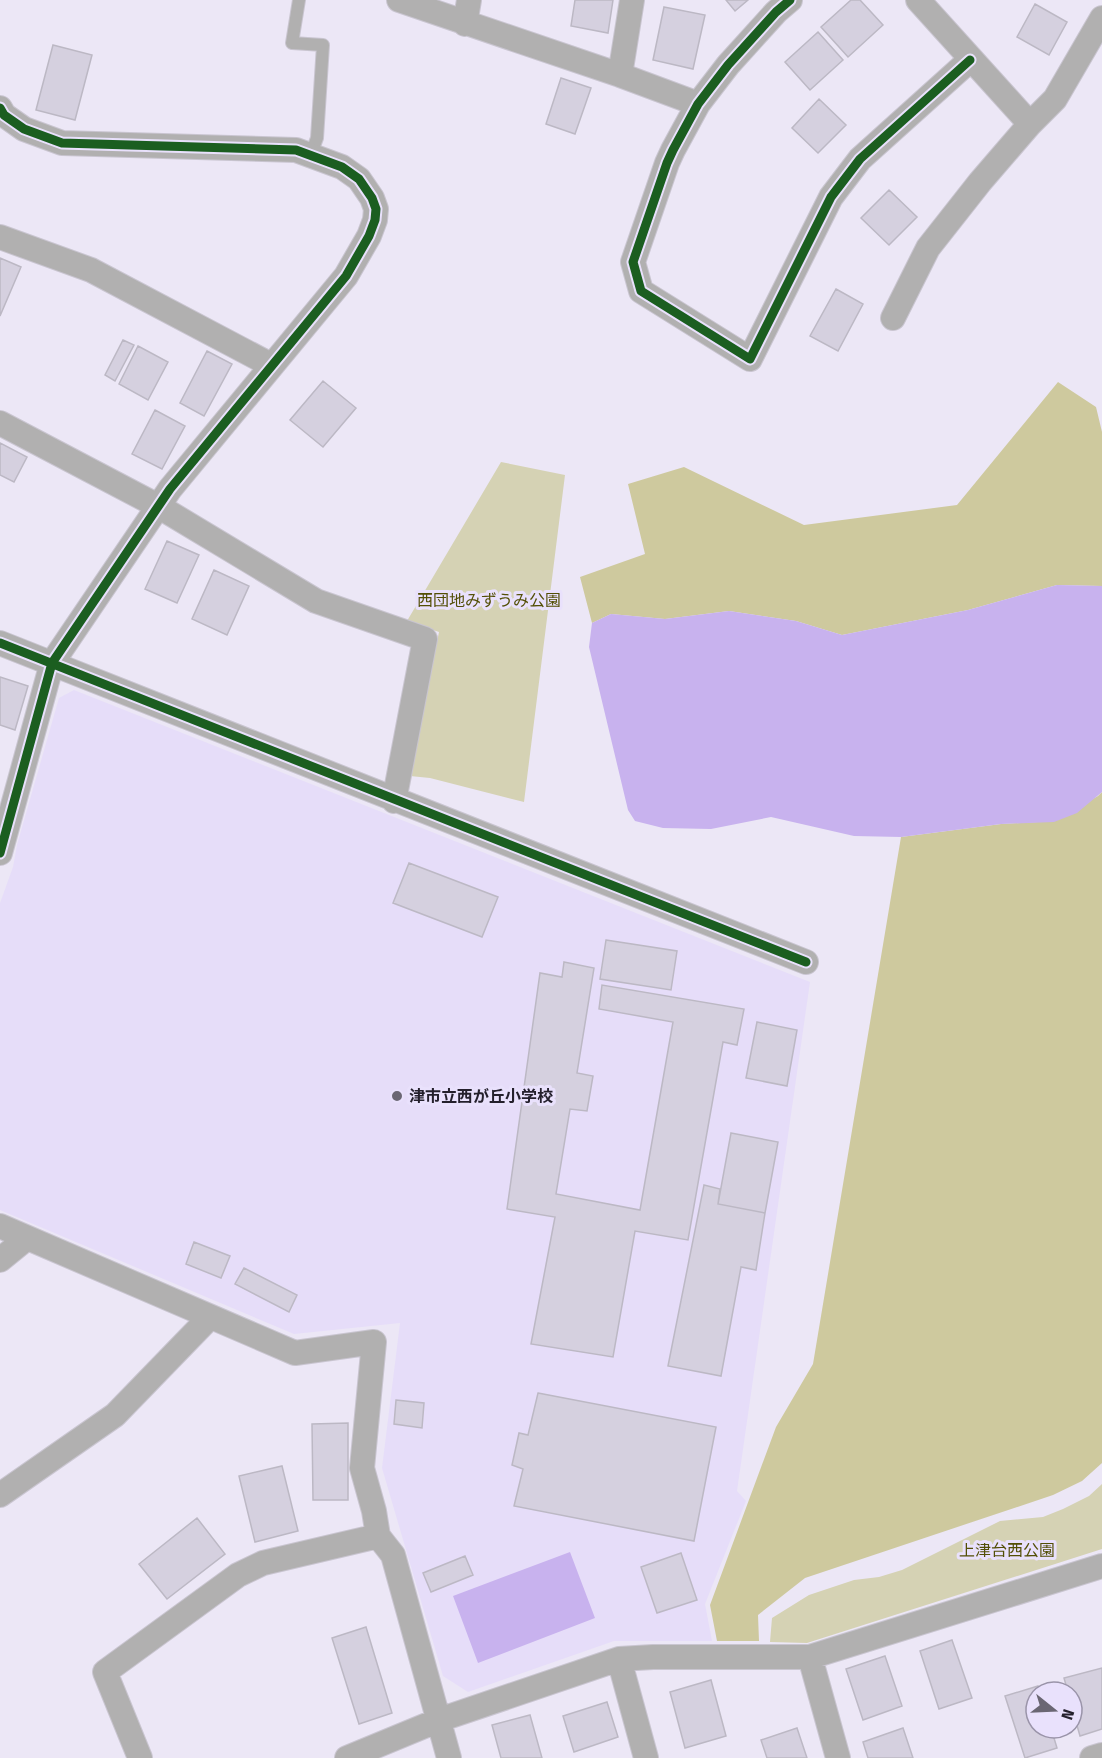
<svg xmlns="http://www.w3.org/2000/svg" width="1102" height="1758" font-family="'Fira Sans Condensed','Noto Sans JP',sans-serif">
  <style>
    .built { fill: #e6ddf9 }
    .green { fill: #d5d2b4 }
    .forest { fill: #cec99e }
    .water { fill: #c8b2ee }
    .building { fill: #d5d0df; stroke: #bcb8c4; stroke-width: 1.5 }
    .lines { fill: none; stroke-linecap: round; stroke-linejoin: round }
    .lane-casing { stroke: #c9c5d0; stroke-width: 14 }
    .street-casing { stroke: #c9c5d0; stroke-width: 26 }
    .lane { stroke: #b1b0b0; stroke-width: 12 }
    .street { stroke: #b1b0b0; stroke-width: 24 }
    .cycleway-casing { stroke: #e9e1fc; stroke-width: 13 }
    .cycleway { stroke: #1b5e20; stroke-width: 9 }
    .poi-dot { fill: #6a6673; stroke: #e9e1fc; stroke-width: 2 }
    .labels { text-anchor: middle; stroke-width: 6; stroke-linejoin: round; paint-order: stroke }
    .park-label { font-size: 16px; fill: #534f06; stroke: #e9e1fc }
    .poi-label { font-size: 16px; font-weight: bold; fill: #24202c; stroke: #e9e1fc; text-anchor: start }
  </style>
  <rect width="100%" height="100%" fill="#ece7f6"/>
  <path class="built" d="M 74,690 L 810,982 L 737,1491 L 746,1501 L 705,1604 L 712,1641 L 614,1641 L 468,1692 L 443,1676 L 382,1468 L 400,1323 L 294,1334 L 0,1210 L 0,903 L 13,867 L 17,845 L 59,698 Z"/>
  <path class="green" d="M 501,462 L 565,475 L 524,802 L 430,778 L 410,776 L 439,632 L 407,621 Z
    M 1102,1484 L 1102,1549 L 807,1643 L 770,1642 L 772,1618 L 809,1595 L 854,1580 L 879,1577 L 902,1570 L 1000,1521 L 1043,1517 L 1063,1509 L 1089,1496 Z"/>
  <path class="forest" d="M 1058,382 L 1096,407 L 1102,432 L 1102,586 L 1057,585 L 968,610 L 842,635 L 796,621 L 729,611 L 665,619 L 611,614 L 592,623 L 580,577 L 645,554 L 628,484 L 684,467 L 804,525 L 957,505 Z
    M 1102,792 L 1102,1463 L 1082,1481 L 1053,1495 L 805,1578 L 758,1615 L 759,1641 L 717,1641 L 710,1605 L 776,1427 L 813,1364 L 901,837 L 1001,824 L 1054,821 L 1098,796 Z"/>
  <path class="water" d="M 1057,585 L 1102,586 L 1102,792 L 1077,813 L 1054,822 L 1001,824 L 901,837 L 854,836 L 771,817 L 711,829 L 663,828 L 635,821 L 628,810 L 589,647 L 592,623 L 611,614 L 665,619 L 729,611 L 796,621 L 842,635 L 968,610 Z
    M 570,1552 L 595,1618 L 478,1663 L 453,1596 Z"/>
  <path class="building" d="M 575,0 L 613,0 L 608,33 L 571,26 Z
    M 726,0 L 748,0 L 735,11 Z
    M 851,0 L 860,0 L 883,25 L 848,57 L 821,27 Z
    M 1035,4 L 1067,22 L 1049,55 L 1017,37 Z
    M 664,7 L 705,15 L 693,69 L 653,60 Z
    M 818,32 L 843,60 L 810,90 L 785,62 Z
    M 53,45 L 92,55 L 75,120 L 36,110 Z
    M 561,78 L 591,88 L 575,134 L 546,124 Z
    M 819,99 L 846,125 L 818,153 L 792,128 Z
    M 889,190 L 917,217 L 889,245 L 861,218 Z
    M 0,258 L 21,267 L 0,316 Z
    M 836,289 L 863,304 L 838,351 L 810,336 Z
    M 123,340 L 134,345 L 115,381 L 105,375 Z
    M 138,346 L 168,362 L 148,400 L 119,384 Z
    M 207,351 L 232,364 L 204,416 L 180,403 Z
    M 323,381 L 356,408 L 323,447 L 290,420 Z
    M 155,410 L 185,426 L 162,469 L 132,454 Z
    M 0,443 L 27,457 L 14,482 L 0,475 Z
    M 167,541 L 199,555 L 177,603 L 145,589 Z
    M 214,570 L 249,586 L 227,635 L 192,619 Z
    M 0,677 L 28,686 L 15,730 L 0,725 Z
    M 409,863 L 498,897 L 482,937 L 393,903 Z
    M 606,940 L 677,951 L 671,990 L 600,979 Z
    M 564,962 L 594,968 L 577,1073 L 593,1076 L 587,1111 L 570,1109 L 556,1194 L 640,1210 L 673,1022 L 599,1009 L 602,985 L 744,1009 L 737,1045 L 723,1042 L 688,1240 L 635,1231 L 613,1357 L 531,1344 L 555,1217 L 507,1209 L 540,973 L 562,977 Z
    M 757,1022 L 797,1030 L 787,1086 L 746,1078 Z
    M 731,1133 L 778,1142 L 765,1213 L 718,1204 Z
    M 704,1185 L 720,1189 L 718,1204 L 765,1213 L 756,1270 L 741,1267 L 721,1376 L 668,1366 Z
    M 194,1242 L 230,1256 L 221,1278 L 186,1264 Z
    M 244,1268 L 297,1295 L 289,1312 L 235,1284 Z
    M 538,1393 L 716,1427 L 694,1541 L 514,1506 L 523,1469 L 512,1465 L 519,1433 L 528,1435 Z
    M 396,1400 L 424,1403 L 422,1428 L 394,1424 Z
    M 348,1423 L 348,1500 L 313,1500 L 312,1424 Z
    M 282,1466 L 298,1531 L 255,1542 L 239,1476 Z
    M 197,1518 L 225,1554 L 167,1599 L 139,1564 Z
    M 681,1553 L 697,1600 L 657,1613 L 641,1567 Z
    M 465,1556 L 473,1575 L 431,1592 L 423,1573 Z
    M 366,1627 L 392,1713 L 359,1724 L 332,1638 Z
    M 952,1640 L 972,1698 L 939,1709 L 920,1651 Z
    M 885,1656 L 902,1706 L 863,1720 L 846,1669 Z
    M 1102,1668 L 1102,1729 L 1080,1736 L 1072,1708 L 1072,1692 L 1068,1692 L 1064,1678 Z
    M 711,1680 L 726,1736 L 685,1748 L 670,1692 Z
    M 1038,1686 L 1040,1692 L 1036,1692 L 1036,1728 L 1051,1728 L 1057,1748 L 1025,1758 L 1005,1696 Z
    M 607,1702 L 618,1737 L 574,1752 L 563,1716 Z
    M 530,1715 L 542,1758 L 501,1758 L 492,1725 Z
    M 797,1728 L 807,1758 L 767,1758 L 761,1740 Z
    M 903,1728 L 913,1758 L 868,1758 L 863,1742 Z"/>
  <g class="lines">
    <g class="lane-casing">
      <path id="lane" d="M 299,0 L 292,43 L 323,45 L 317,138 L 311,154"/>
    </g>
    <g class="street-casing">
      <path id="street" d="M 399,0 L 620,75 L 698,104
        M 790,0 L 776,12 L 728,65 L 698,104 L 673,150 L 667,163 L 633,262 L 641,291 L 750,359 L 831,197 L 860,159 L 970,60
        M 918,0 L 1030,124
        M 465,24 L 469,0
        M 620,75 L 632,0
        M 0,108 L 4,115 L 24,129 L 62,143 L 296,150 L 342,167 L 359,179 L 372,198 L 376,209 L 375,220 L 369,236 L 346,276 L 170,489 L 52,663 L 0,853
        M 0,237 L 91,270 L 271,365
        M 893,318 L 928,248 L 980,182 L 1030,124 L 1055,99 L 1102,18
        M 0,423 L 158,506 L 316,601 L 425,639 L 394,801
        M 0,643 L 806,962
        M 0,1226 L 295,1353 L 374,1342 L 362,1468 L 374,1511 L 378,1536 L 393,1555 L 449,1758
        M 0,1260 L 27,1238
        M 0,1495 L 115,1415 L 210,1317
        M 810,1657 L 838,1758
        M 619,1659 L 646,1758
        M 140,1758 L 105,1672 L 238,1575 L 263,1563 L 378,1536
        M 347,1758 L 439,1720 L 619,1659 L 653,1657 L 810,1657 L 1102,1566
        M 1092,1758 L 1102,1755"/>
    </g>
    <use href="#lane" class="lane"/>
    <use href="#street" class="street"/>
    <g class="cycleway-casing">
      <path id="cycleway" d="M 790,0 L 776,12 L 728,65 L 698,104 L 673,150 L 667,163 L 633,262 L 641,291 L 750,359 L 831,197 L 860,159 L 970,60
        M 0,108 L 4,115 L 24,129 L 62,143 L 296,150 L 342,167 L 359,179 L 372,198 L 376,209 L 375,220 L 369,236 L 346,276 L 170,489 L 52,663 L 0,853
        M 0,643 L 806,962"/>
    </g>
    <use href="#cycleway" class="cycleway"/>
  </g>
  <circle class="poi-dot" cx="397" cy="1096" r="6"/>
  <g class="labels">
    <g class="park-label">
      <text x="489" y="606">西団地みずうみ公園</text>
      <text x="1007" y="1556">上津台西公園</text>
    </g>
    <g class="poi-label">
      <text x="409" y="1102">津市立西が丘小学校</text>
    </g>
  </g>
  <g transform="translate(1054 1710) rotate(108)"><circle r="28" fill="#e9e1fc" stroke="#9a94a9" stroke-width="1.5"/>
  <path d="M0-4.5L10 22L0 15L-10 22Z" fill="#6a6673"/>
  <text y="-9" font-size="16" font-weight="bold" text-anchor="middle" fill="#24202c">N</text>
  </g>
</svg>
